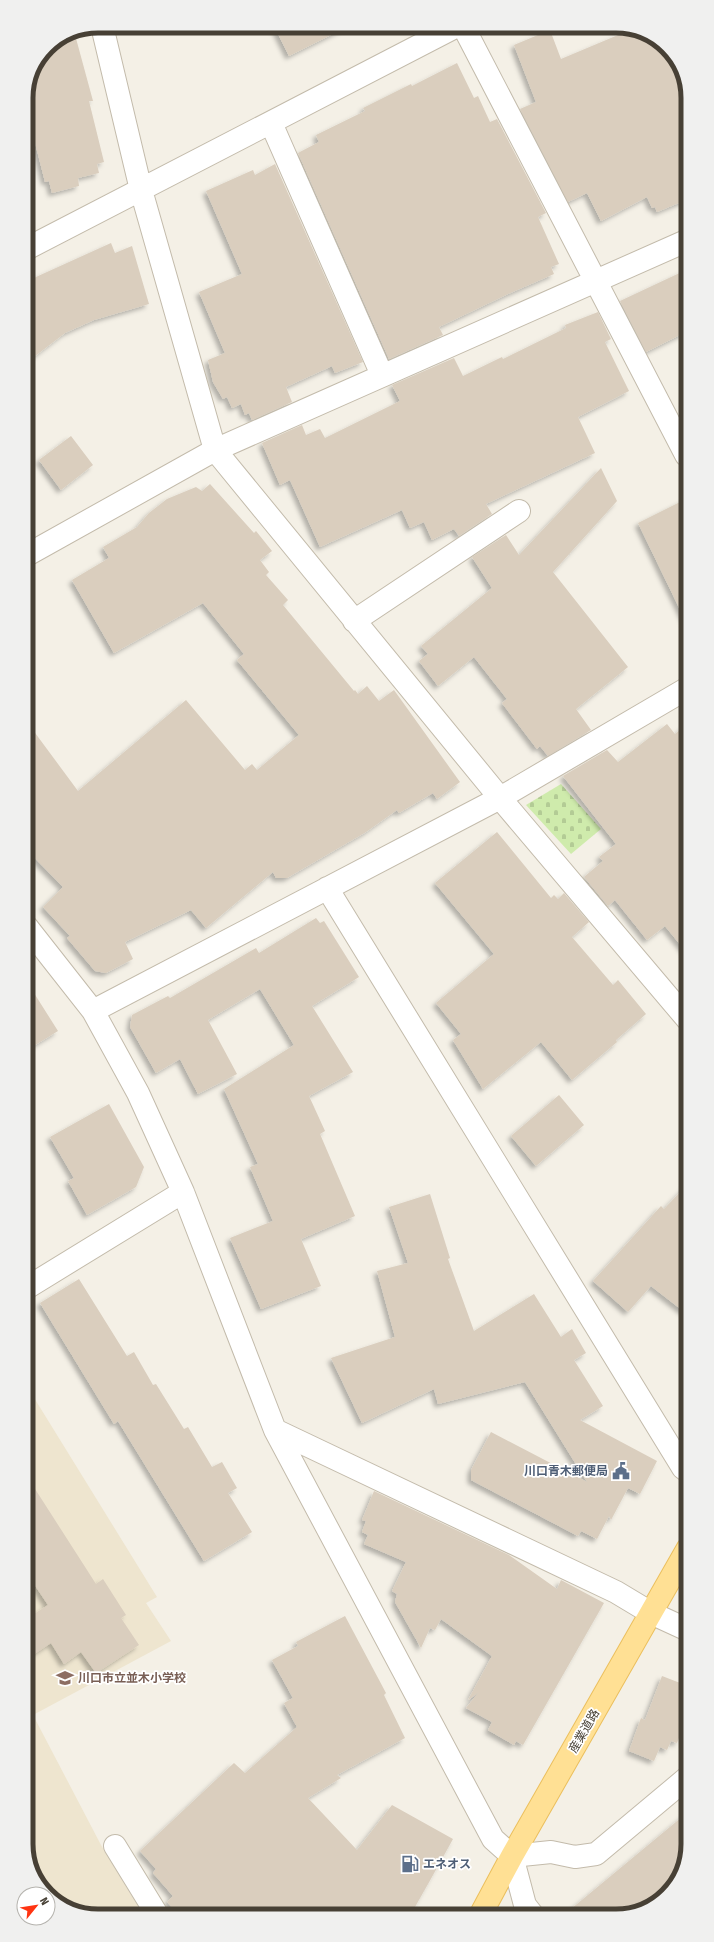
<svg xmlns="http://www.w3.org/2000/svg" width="714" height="1942" font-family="'Fira Sans Condensed','Noto Sans JP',sans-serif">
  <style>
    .education { fill: #eee5cf }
    .cemetery { fill: url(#cemetery-stones) }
    .building { fill: #dacebe; filter: url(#shadow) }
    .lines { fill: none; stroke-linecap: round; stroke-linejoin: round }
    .minor-casing { stroke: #c3bbab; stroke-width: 24 }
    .major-casing { stroke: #ebbf5d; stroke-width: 24 }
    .minor { stroke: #fff; stroke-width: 22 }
    .major { stroke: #ffe094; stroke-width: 22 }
    .labels { text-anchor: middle; stroke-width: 3.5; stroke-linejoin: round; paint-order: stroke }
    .service-label { font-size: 12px; font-weight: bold; fill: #4e5e75; stroke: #fff; text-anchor: end }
    .education-label { font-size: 12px; font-weight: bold; fill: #785e54; stroke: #fff; text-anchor: start }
    .street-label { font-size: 12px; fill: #474035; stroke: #fff }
    .rim { fill: none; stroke: #474035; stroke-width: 5 }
  </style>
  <defs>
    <pattern id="cemetery-stones" width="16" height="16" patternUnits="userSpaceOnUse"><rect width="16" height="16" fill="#cfebac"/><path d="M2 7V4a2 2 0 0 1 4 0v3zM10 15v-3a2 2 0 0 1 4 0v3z" fill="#b3cb95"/></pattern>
    <filter id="shadow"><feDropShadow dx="-3.5" dy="3.5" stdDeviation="2" flood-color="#0004"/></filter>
  </defs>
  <rect width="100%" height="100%" fill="#f4f0e6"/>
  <path class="education" d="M 28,1388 L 157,1597 L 146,1603 L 171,1641 L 33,1715 L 101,1845 L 144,1916 L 93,1916 L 51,1898 L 29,1863 Z"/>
  <path class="cemetery" d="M 561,784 L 601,829 L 571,854 L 526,805 Z"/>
  <path class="building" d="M 274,26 L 349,26 L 289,56 Z
    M 550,30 L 561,59 L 630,30 L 663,44 L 685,79 L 686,200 L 657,212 L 655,207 L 652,208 L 647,197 L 601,221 L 587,193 L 568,202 L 520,109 L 536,102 L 514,45 Z
    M 71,31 L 74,31 L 93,101 L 89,101 L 104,162 L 97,164 L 99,173 L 78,178 L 79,186 L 52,193 L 49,181 L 45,182 L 26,107 L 34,105 L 29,86 L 47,47 Z
    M 457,63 L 474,98 L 478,96 L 490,122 L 497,119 L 546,213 L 538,217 L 559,264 L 551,267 L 554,274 L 508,294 L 439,327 L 443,335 L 389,359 L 298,153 L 319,142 L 316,135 L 365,111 L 363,108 L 411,84 L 412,86 Z
    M 275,164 L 363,362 L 335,373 L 332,366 L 286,387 L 292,402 L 252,420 L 249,413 L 245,415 L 241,404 L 232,408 L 227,397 L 223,399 L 213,382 L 208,360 L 225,353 L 199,292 L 242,274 L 206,191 L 253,170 L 255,175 Z
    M 111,243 L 115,253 L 132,246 L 149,304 L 94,320 L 65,333 L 26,363 L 26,285 L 36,277 Z
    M 686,270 L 686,332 L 646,352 L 620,301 Z
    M 598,312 L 611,339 L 605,342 L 629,391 L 578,417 L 595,453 L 486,504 L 492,514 L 459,536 L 454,529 L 432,540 L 424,522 L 410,528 L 402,510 L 320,547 L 290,480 L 280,485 L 262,443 L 302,425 L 306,435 L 320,429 L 325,438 L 400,401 L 392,385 L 454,358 L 463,376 L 502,357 L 503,359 L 566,328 L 565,325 Z
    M 71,436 L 93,465 L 61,490 L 39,460 Z
    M 601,468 L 617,501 L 553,572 L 628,667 L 576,709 L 591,730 L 548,756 L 540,746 L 537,749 L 502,703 L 507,699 L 474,657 L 438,686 L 419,661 L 428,654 L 421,646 L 492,588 L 472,557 L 506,535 L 519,555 Z
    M 210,484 L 254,533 L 256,531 L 272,551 L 260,560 L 269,572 L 266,575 L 288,600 L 283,605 L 354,691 L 355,690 L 358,694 L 367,686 L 379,701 L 394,690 L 460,782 L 437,799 L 433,793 L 399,813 L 397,810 L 366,832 L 287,878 L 276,878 L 273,872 L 206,928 L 191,910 L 125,942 L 133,959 L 106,973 L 95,971 L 67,938 L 70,936 L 43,907 L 63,887 L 27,850 L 27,722 L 78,791 L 186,700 L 245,770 L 252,764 L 257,770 L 299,735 L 237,660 L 244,654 L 203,603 L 114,653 L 72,580 L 109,558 L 103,547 L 137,527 L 149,513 L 167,499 L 196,487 L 202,491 Z
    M 686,499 L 686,622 L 638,523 Z
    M 667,724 L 675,734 L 686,725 L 687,953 L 665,926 L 647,940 L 615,900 L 608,906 L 584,877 L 603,861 L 599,857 L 616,844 L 563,776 L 607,750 L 618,762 Z
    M 497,832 L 551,898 L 554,895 L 558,899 L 564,893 L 589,922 L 572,937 L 613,985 L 618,980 L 646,1014 L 616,1040 L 617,1042 L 572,1080 L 541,1042 L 483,1089 L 453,1040 L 461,1034 L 436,1003 L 494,954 L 435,883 Z
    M 316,918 L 320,923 L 324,921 L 359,977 L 312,1006 L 353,1072 L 309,1096 L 325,1131 L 320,1134 L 355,1216 L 301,1239 L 321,1286 L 261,1309 L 230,1238 L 273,1221 L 250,1167 L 258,1164 L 224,1089 L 294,1045 L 260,989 L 208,1020 L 237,1074 L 198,1094 L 180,1059 L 156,1073 L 130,1027 L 132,1015 L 168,996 L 170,998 L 256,948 L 259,953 Z
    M 27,982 L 58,1031 L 27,1050 Z
    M 559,1095 L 584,1125 L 536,1166 L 511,1136 Z
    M 109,1104 L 144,1167 L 136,1187 L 87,1215 L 68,1181 L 74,1178 L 50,1137 Z
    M 687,1185 L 687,1314 L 651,1286 L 628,1312 L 593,1281 L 661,1206 L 664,1209 Z
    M 430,1194 L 450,1258 L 448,1259 L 474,1331 L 534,1294 L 561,1337 L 572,1329 L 586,1353 L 574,1360 L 603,1406 L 580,1420 L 657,1461 L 640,1494 L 628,1488 L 611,1520 L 609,1516 L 597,1539 L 581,1531 L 578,1536 L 471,1480 L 471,1470 L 491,1432 L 587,1482 L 525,1382 L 438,1404 L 434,1389 L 362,1423 L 331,1358 L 395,1337 L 377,1271 L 408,1263 L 389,1207 Z
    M 79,1279 L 127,1356 L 134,1352 L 153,1385 L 156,1384 L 184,1429 L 188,1427 L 212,1467 L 222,1462 L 237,1488 L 228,1493 L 252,1532 L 204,1561 L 118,1421 L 114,1424 L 40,1303 Z
    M 28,1478 L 96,1584 L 103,1579 L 126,1615 L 121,1618 L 139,1645 L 96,1673 L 81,1652 L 64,1664 L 51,1643 L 28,1658 L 28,1618 L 48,1605 L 28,1575 Z
    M 374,1491 L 509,1555 L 557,1589 L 561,1580 L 604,1603 L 523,1745 L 516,1741 L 514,1745 L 488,1730 L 492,1722 L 466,1708 L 478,1693 L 468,1700 L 492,1656 L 441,1619 L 435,1630 L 430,1628 L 421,1648 L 395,1602 L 397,1594 L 392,1591 L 406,1562 L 364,1544 L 368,1535 L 362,1532 L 366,1521 L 362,1520 Z
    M 345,1616 L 386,1693 L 384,1695 L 405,1738 L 337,1775 L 341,1778 L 308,1798 L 357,1850 L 392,1805 L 453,1839 L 428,1884 L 411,1914 L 179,1915 L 167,1902 L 173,1896 L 153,1873 L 156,1869 L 140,1851 L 234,1763 L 245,1773 L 297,1727 L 284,1703 L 293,1698 L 272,1660 L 298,1646 L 296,1642 Z
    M 662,1676 L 688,1686 L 688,1715 L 677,1743 L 671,1741 L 667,1750 L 660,1747 L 654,1761 L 629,1751 L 641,1718 L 645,1720 Z
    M 688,1812 L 688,1844 L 673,1888 L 635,1913 L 565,1914 Z"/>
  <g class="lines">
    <g class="minor-casing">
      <path id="minor" d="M 102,26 L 141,190 L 215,450 L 500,798 L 687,1019
        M 463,26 L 686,455
        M 271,123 L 382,375
        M 26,249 L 457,26
        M 27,555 L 215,450 L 686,241
        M 354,621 L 519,511
        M 327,888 L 683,1468 L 687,1471
        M 27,927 L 93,1011 L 138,1093 L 183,1192 L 275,1430 L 493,1839 L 512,1856 L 525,1905 L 532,1914
        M 93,1011 L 500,798 L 686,689
        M 28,1287 L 183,1192
        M 275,1430 L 616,1592 L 651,1613 L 688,1630
        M 115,1846 L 158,1916
        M 512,1856 L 551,1852 L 575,1857 L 596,1854 L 688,1777"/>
    </g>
    <g class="major-casing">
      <path id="major" d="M 481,1914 L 512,1856 L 688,1548"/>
    </g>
    <use href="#minor" class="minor"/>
    <use href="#major" class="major"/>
  </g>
  <defs>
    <g id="civic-bare" transform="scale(1.38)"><path d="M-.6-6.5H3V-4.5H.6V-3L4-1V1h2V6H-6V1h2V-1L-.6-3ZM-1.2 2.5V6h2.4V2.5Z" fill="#5c6f8a" stroke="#fff" stroke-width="2.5" paint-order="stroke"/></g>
    <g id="school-bare" transform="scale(1.38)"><path d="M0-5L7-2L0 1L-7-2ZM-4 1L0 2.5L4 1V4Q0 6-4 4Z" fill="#8d6e63" stroke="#fff" stroke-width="2.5" paint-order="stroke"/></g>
    <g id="fuel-bare" transform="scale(1.38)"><path d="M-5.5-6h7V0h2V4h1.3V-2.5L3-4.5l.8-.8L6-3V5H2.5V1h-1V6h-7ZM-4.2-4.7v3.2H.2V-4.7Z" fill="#5c6f8a" stroke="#fff" stroke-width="2.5" paint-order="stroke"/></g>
  </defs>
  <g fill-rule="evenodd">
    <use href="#civic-bare" x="621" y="1471"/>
    <use href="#school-bare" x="65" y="1678"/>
    <use href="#fuel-bare" x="410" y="1864"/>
  </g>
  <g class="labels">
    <g class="service-label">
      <text x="608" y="1475">川口青木郵便局</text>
      <text x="423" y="1868" text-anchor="start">エネオス</text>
    </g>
    <g class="education-label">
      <text x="78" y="1682">川口市立並木小学校</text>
    </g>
    <g class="street-label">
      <text transform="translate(584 1731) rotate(-60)" y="4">産業道路</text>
    </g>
  </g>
  <path d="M0 0H714V1942H0ZM98 33H616A65 65 0 0 1 681 98V1844A65 65 0 0 1 616 1909H98A65 65 0 0 1 33 1844V98A65 65 0 0 1 98 33Z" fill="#f0f0ef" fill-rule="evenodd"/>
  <path class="rim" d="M98 33H616A65 65 0 0 1 681 98V1844A65 65 0 0 1 616 1909H98A65 65 0 0 1 33 1844V98A65 65 0 0 1 98 33Z"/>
  <g transform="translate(36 1906) rotate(60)"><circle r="19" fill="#ffffff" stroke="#b5b3ae"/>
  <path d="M0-3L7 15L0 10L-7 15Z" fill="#ff3412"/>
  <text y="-6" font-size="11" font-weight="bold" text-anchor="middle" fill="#474035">N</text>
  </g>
</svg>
